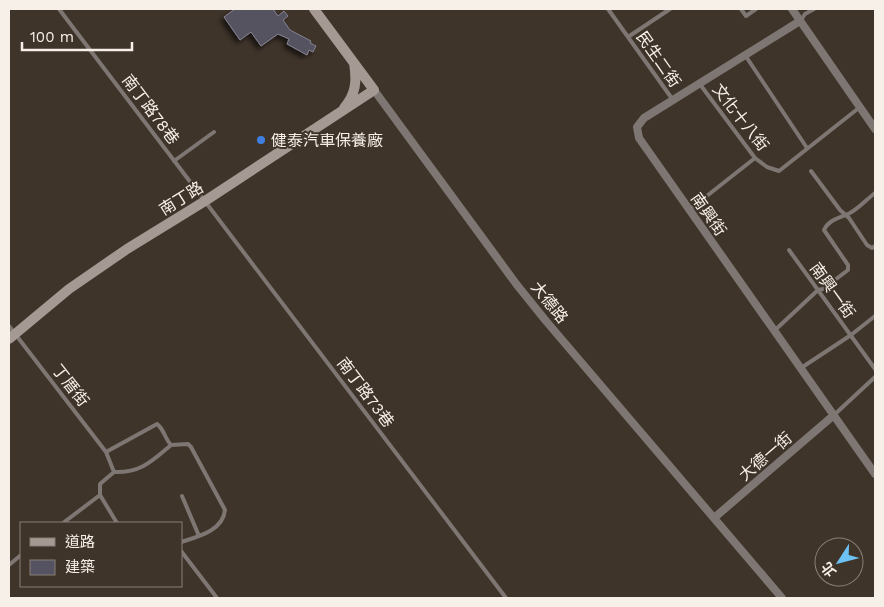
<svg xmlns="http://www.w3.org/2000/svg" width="884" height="607" font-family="'Work Sans','Noto Sans TC',sans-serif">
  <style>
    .building { fill: #555261; stroke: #858292; filter: url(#shadow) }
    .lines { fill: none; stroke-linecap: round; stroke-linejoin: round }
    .lane { stroke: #7d7672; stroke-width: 4 }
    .street { stroke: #7d7672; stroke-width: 8 }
    .secondary { stroke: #a59a93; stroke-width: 10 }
    .shop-dot { fill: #3f7fe0; stroke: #3f342a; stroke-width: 2 }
    .labels { text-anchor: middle; stroke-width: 4; stroke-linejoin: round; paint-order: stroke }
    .street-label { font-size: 16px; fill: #f7f0e9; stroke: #3f342a }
    .poi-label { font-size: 16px; fill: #f7f0e9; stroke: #3f342a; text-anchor: start }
  </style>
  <defs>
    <filter id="shadow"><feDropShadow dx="-3.5" dy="3.5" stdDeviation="2.5" flood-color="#0009"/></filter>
  </defs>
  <rect width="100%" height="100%" fill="#3f342a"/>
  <path class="building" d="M 235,9 L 273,9 L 278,16 L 284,11 L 288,16 L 283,20 L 290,30 L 311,41 L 310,43 L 316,46 L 313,52 L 309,50 L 307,55 L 287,44 L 289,39 L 278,34 L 261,46 L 251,32 L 240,40 L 224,17 Z"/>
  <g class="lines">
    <path class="lane" d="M 59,9 L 506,598
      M 608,9 L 673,100
      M 741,9 L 746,16 L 756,9
      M 801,20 L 805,14 L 814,9
      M 628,37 L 670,9
      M 745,55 L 807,148
      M 699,83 L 755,158 L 767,167 L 779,171 L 860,107
      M 174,161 L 214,132
      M 811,171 L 840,210 L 849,218 L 867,245 L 872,248 L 875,246
      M 689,210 L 755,158
      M 789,250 L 875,369
      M 9,326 L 106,452
      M 774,331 L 818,290 L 823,289 L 848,270 L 848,265 L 824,230 C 829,219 840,218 850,213 C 859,208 867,199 875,193
      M 801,368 L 851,335 L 875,316
      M 834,415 L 875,377
      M 114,472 C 141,473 152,461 171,445
      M 100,495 L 117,523
      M 182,496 L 199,536
      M 63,523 L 100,495 L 100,484 L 114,472 L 106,452 L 157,424 C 164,429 165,439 171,445 L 188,444 L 191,447 L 225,510 C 223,531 197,537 181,542
      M 181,551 L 217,598
      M 9,565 L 21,555"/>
    <path class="street" d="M 792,9 L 875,129
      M 800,21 L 644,118 L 637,127 L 639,138 L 875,474
      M 374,90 L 517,285 L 546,321 L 782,598
      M 714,518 L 834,415"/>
    <path class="secondary" d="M 344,108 C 356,94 357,81 354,63
      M 9,339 L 69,289 L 127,249 L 205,201 L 374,90 L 314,9"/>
  </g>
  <circle class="shop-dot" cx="261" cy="140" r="5"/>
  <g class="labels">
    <g class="street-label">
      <text transform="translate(659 59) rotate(55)" y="6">民生二街</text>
      <text transform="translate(151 109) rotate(53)" y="6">南丁路78巷</text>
      <text transform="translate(741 117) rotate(52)" y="6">文化十八街</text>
      <text transform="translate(181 198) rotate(-32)" y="6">南丁路</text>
      <text transform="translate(709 214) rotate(55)" y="6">南興街</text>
      <text transform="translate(833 290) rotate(54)" y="6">南興一街</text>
      <text transform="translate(550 302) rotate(51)" y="6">大德路</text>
      <text transform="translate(71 385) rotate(52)" y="6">丁厝街</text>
      <text transform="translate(366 392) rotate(53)" y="6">南丁路73巷</text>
      <text transform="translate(765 456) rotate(-41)" y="6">大德一街</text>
    </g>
    <g class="poi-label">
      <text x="271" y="146">健泰汽車保養廠</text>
    </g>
  </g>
  <rect width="884" height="607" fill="none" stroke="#f7f0e9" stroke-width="20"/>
  <rect x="20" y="522" width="162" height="65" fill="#3f342a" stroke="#897f76"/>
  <rect x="30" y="538" width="25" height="8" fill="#a59a93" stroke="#897f76"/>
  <text x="65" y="547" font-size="15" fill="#f7f0e9">道路</text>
  <rect x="30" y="560" width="25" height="15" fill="#555261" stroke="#897f76"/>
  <text x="65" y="572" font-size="15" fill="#f7f0e9">建築</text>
  <g transform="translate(839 562) rotate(234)"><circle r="24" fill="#3f342a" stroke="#897f76"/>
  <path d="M0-4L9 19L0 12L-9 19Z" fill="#6dc2f3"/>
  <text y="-8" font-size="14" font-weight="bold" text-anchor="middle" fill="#f7f0e9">北</text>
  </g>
  <path d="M22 42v8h110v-8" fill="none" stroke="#f7f0e9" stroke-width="2.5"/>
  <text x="30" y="42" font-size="15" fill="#f7f0e9" stroke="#3f342a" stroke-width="4" paint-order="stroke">100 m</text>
</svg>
